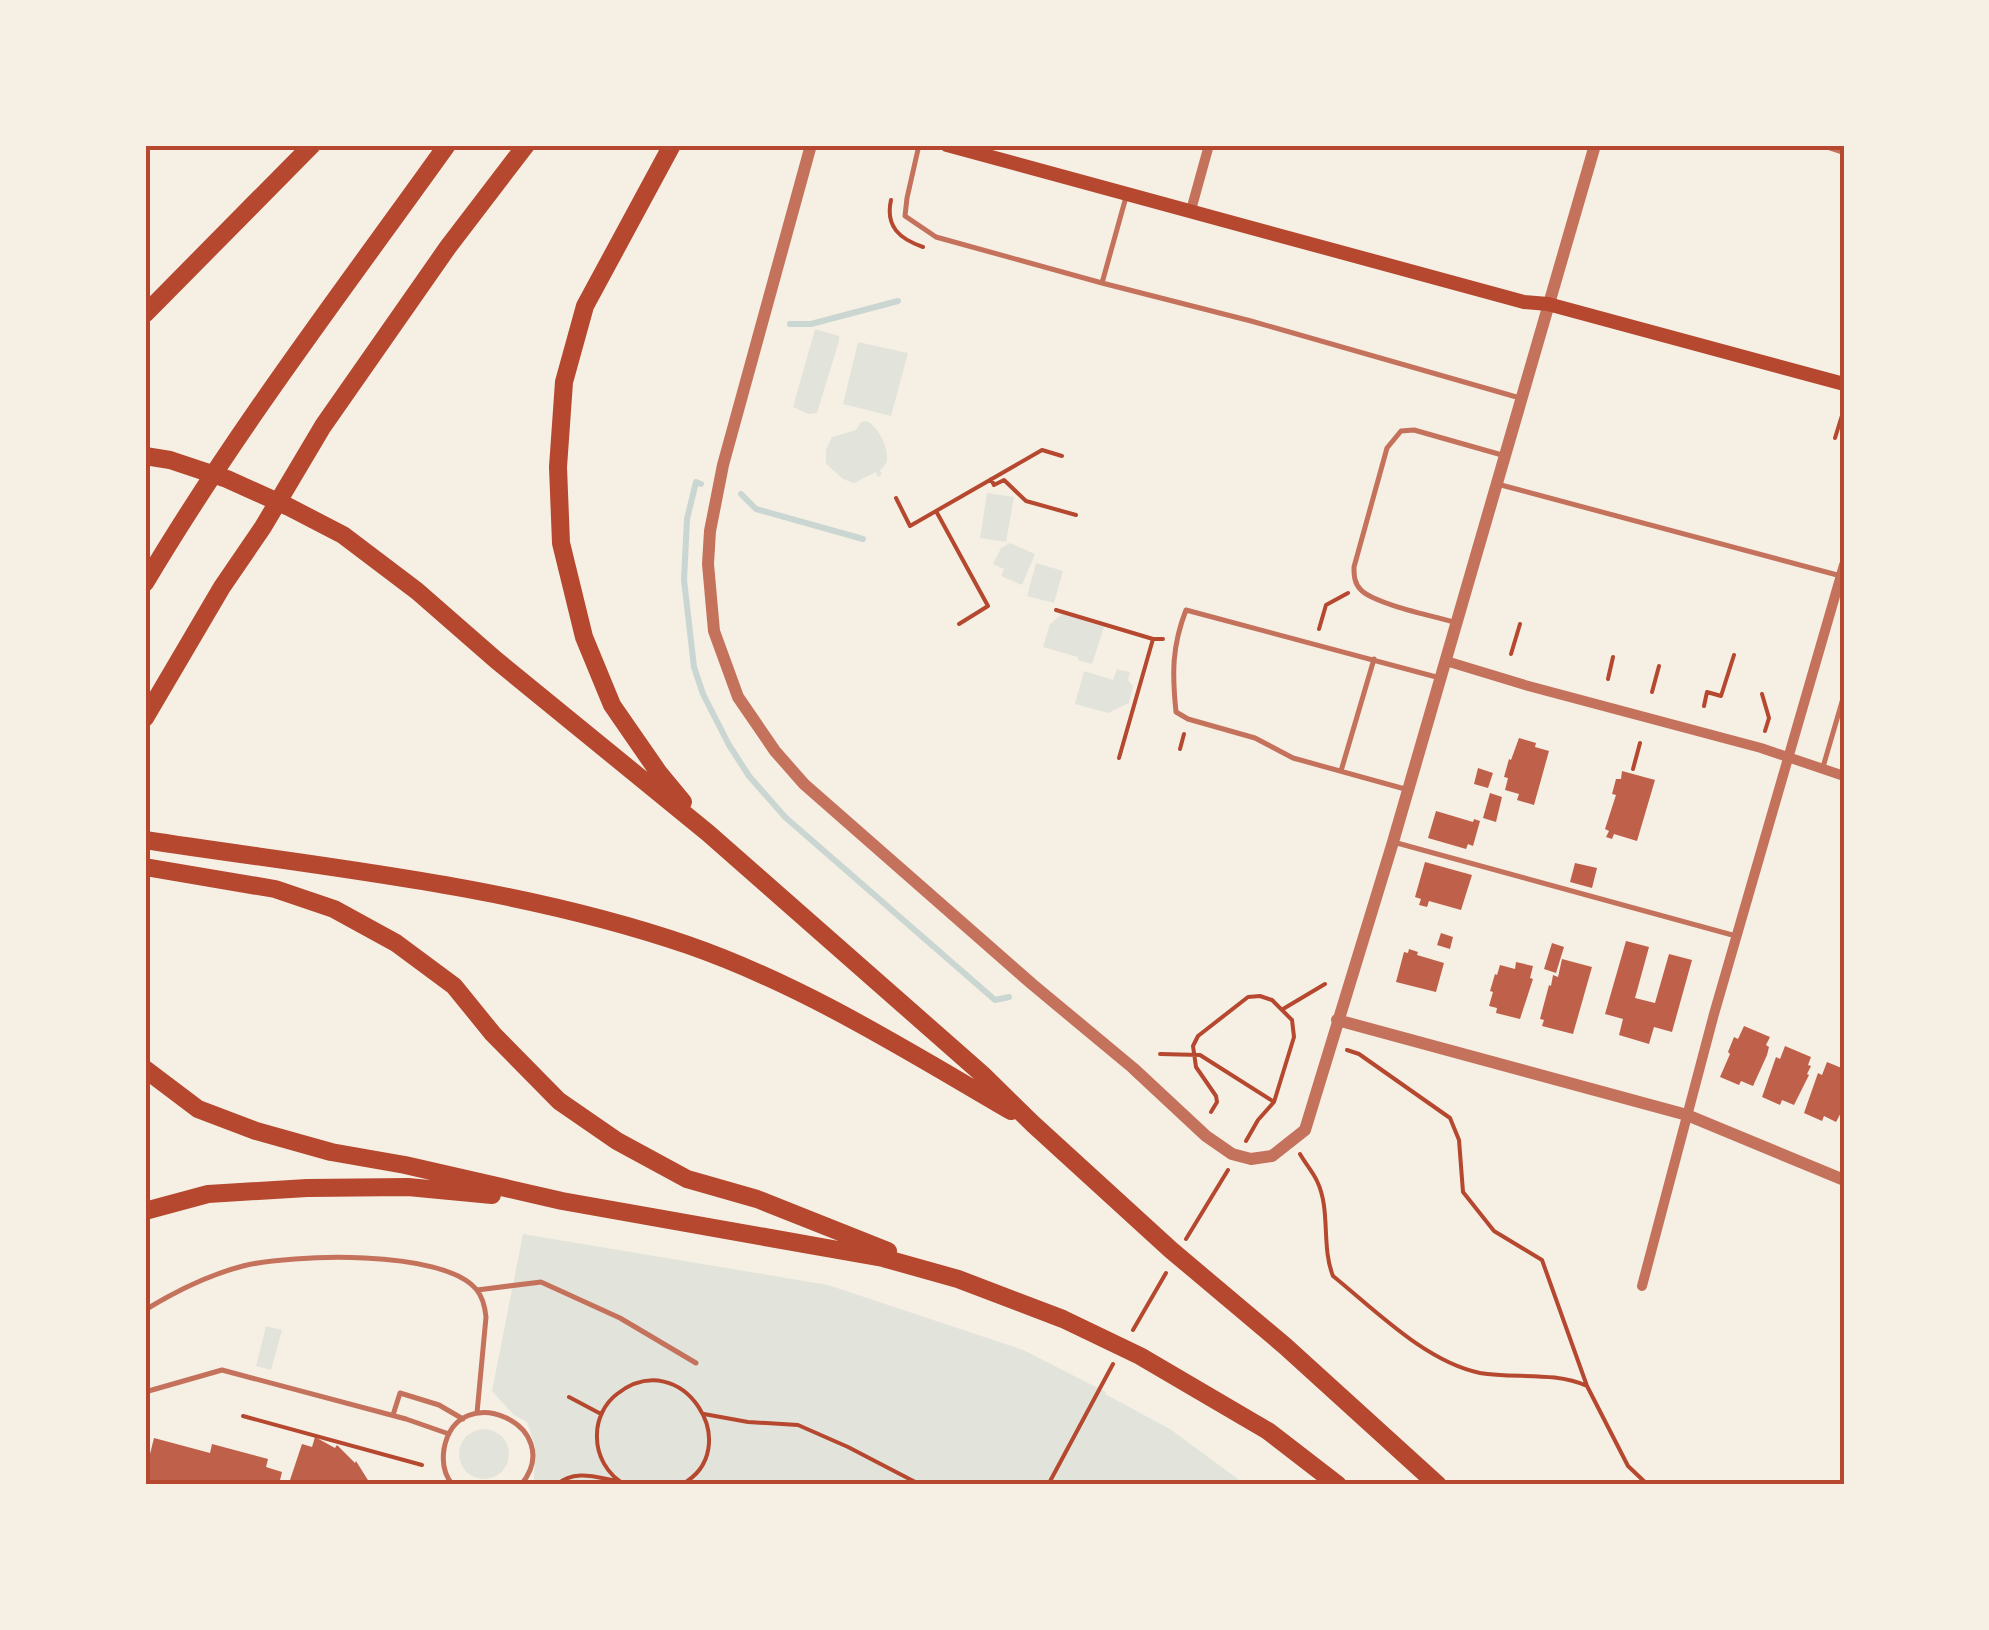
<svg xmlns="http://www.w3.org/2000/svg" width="1989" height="1630" font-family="'Playfair Display',serif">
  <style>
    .green { fill: #e2e4dc }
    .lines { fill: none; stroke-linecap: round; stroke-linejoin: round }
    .stream { stroke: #c9d6d2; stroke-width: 6 }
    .building { fill: #bf614a }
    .path { stroke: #b5482f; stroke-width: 4 }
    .service { stroke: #c5725c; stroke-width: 5 }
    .minor { stroke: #c5725c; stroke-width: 10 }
    .tertiary { stroke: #c5725c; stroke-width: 12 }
    .secondary { stroke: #b5482f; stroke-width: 14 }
    .motorway { stroke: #b5482f; stroke-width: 18 }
    .neatline { fill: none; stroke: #b5482f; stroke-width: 4 }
  </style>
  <rect width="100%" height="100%" fill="#f6efe4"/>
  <path class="green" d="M 815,329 L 839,336 L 839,341 L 817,413 L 809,414 L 793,407 Z
    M 858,342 L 908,353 L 891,416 L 843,404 Z
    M 867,421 C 877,426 887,444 887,456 C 888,464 884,465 880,471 L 882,474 L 878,477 L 876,472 L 854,483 L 843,479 L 826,464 L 826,450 L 832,437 L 856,430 L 861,422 Z
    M 987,493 L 1014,497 L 1006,542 L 980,538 Z
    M 1010,543 L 1035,554 L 1022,585 L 1001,576 L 1004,569 L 993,564 L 1001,548 Z
    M 1036,563 L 1063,571 L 1054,603 L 1027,596 Z
    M 1062,614 L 1104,627 L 1092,664 L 1078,660 L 1078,657 L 1043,647 L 1050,624 Z
    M 1117,669 L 1130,672 L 1128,680 L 1133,686 L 1129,703 L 1108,713 L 1075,704 L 1084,671 L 1113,680 Z
    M 523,1234 L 828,1285 L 1023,1350 L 1106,1392 L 1105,1394 L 1170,1429 L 1246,1485 L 528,1485 L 534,1480 L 535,1446 L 527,1422 L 514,1415 L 492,1391 Z
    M 266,1326 L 282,1330 L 271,1370 L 256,1366 Z
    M459 1454a25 25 0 1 1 50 0a25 25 0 1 1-50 0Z"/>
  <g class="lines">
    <path class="stream" d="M 790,324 L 811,324 L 898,301
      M 701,484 L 696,482 L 687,519 L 684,580 L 694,667 L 703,694 L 729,745 L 749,776 L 785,817 L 995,1000 L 1009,997
      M 741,494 L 756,509 L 863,539"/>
  </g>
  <path class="building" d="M 1519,738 L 1536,743 L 1535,747 L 1549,751 L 1534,805 L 1517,800 L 1519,794 L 1505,790 L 1508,778 L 1504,777 L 1509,759 L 1511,760 Z
    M 1478,768 L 1493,773 L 1488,788 L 1474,784 Z
    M 1622,771 L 1655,780 L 1637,841 L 1614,834 L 1612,839 L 1606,837 L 1609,831 L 1605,829 L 1616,795 L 1612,794 L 1616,779 L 1621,779 Z
    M 1490,793 L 1502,797 L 1496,822 L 1483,818 Z
    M 1436,811 L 1473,822 L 1474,819 L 1480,821 L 1473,846 L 1468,844 L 1466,849 L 1428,838 Z
    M 1425,862 L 1472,875 L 1461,910 L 1429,901 L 1427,907 L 1419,905 L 1421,899 L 1415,897 Z
    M 1575,863 L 1597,868 L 1592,888 L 1570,882 Z
    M 1441,933 L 1453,937 L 1450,949 L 1437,945 Z
    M 1626,941 L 1649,947 L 1635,998 L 1655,1003 L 1669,954 L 1692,960 L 1672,1032 L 1654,1027 L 1649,1044 L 1619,1035 L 1623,1019 L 1605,1014 Z
    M 1552,943 L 1564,947 L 1556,973 L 1544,969 Z
    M 1409,949 L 1418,952 L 1417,955 L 1444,963 L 1436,992 L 1396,982 L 1404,952 L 1408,953 Z
    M 1562,959 L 1592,967 L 1573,1034 L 1542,1026 L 1544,1020 L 1540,1019 L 1549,985 L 1551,986 L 1553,975 L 1558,977 Z
    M 1516,962 L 1533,966 L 1530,978 L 1533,979 L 1520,1019 L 1496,1013 L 1497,1008 L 1489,1006 L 1493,992 L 1490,991 L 1495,974 L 1497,975 L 1500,965 L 1515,969 Z
    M 1744,1026 L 1770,1037 L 1766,1045 L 1769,1047 L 1767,1055 L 1753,1086 L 1741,1081 L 1739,1085 L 1720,1077 L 1730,1054 L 1728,1052 L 1734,1037 L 1738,1039 Z
    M 1785,1046 L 1811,1057 L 1808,1065 L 1811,1066 L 1807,1074 L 1809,1075 L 1794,1105 L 1782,1100 L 1780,1105 L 1762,1097 L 1776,1057 L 1780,1059 Z
    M 1827,1062 L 1844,1069 L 1844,1107 L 1836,1122 L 1824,1116 L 1822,1121 L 1804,1113 L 1818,1073 L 1822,1075 Z
    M 315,1437 L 335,1448 L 337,1445 L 355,1463 L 356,1461 L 371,1485 L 145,1485 L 145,1474 L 154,1438 L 210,1453 L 212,1444 L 268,1459 L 266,1467 L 282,1472 L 280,1480 L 289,1483 L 302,1444 L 312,1447 Z"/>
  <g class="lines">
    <path class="path" d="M 891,200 C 885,227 900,239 923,247
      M 1835,438 L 1844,409
      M 991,479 L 994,485 L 1004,480 L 1026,501 L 1076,515
      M 896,498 L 910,526 L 1042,450 L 1062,456
      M 936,511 L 988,606 L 959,624
      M 1056,610 L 1153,639 L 1163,639
      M 1319,629 L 1326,605 L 1348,593
      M 1511,654 L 1520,624
      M 1608,679 L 1613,657
      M 1652,692 L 1659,666
      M 1762,694 L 1769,718 L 1765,731
      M 1704,706 L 1707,692 L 1721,696 L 1734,655
      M 1180,749 L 1184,734
      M 1119,758 L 1153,639
      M 1633,769 L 1640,743
      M 1283,1009 L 1325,984
      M 1347,1050 L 1359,1054 L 1450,1118 L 1459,1140 L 1463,1192 L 1494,1231 L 1542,1260 L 1587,1386 L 1628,1466 L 1648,1485
      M 1160,1054 L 1200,1055 L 1274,1102
      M 1211,1112 L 1217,1102 L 1216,1096 L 1196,1067 L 1193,1046 L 1198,1036 L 1248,997 L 1260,996 L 1272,1000 L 1292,1020 L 1294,1037 L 1274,1102 L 1258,1120 L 1246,1141
      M 1300,1154 C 1305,1163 1313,1172 1317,1181 C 1331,1210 1321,1246 1333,1276 C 1375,1310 1426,1362 1480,1373 C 1514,1379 1554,1371 1587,1386
      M 1186,1239 L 1228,1170
      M 1133,1330 L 1166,1273
      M 569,1397 L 601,1414
      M 704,1414 L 748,1422 L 798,1425 L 848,1447 L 921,1485
      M 243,1416 L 422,1465
      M 556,1485 C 575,1469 595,1477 618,1481
      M 626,1485 C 607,1475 596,1455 597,1434 C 597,1419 605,1403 617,1394 C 682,1343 748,1449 681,1485
      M 1048,1485 L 1113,1364"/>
    <path class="service" d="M 919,145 L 907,198 L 905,216 L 936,237 L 1102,283 L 1251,321 L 1520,398
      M 1102,283 L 1126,197
      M 1501,485 L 1841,576
      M 1454,622 C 1433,616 1375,604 1361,590 C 1354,583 1354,575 1354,567 L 1387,448 L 1401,431 L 1414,430 L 1502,455
      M 1823,767 L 1844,695
      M 1341,771 L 1374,659
      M 1405,789 L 1293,758 L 1255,738 L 1188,719 L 1176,712 C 1172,673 1172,646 1186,610 L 1440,678
      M 1397,843 L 1736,936
      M 477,1290 L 541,1282 L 620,1318 L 696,1363
      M 145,1310 C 176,1291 208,1275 243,1266 C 291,1254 442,1249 476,1289 C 483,1297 485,1307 486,1317 L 477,1413
      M 145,1392 L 222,1370 L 406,1419 L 449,1434
      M 393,1415 L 400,1393 L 439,1405 L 463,1419
      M 453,1485 C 444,1475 442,1462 444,1449 C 457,1376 569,1426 521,1485"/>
    <path class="minor" d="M 1829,145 L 1844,150
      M 1191,210 L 1209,145
      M 1446,661 L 1525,685 L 1761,748 L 1844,776
      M 1642,1286 L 1714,1014 L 1844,565"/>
    <path class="tertiary" d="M 811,145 L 723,465 L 710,531 L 708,564 L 714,631 L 738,697 L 775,751 L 804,784 L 1032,984 L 1133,1068 L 1206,1136 L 1232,1154 L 1251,1159 L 1272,1156 L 1305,1130 L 1393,842 L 1595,145
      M 1337,1020 L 1687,1115 L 1844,1180"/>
    <path class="secondary" d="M 947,145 L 1524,302 L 1548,304 L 1844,384"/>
    <path class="motorway" d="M 672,145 L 585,306 L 564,382 L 558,467 L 561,543 L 584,637 L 612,705 L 659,773 L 683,802
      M 145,314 L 312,145
      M 145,456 L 170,460 L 227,479 L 289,507 L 343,535 L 417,591 L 496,660 L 708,833 L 982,1074 L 1033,1124 L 1171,1250 L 1285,1346 L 1438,1485
      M 145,583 C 236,430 344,289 447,145
      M 145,718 L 222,587 L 263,527 L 323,426 L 448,247 L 526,145
      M 145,840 C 327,868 513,885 688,945 C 803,985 906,1050 1011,1111
      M 145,867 L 275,889 L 334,909 L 396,943 L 454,986 L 493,1034 L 559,1101 L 617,1141 L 687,1179 L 757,1199 L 888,1251
      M 145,1069 L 198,1109 L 256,1131 L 331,1152 L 405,1165 L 562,1201 L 883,1258 L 958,1279 L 1063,1319 L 1140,1356 L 1268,1431 L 1338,1485
      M 145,1211 L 208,1194 L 307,1188 L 408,1187 L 492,1195"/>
  </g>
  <rect width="1989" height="1630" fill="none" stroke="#f6efe4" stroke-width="295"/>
  <rect x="148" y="148" width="1694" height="1334" class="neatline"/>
</svg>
